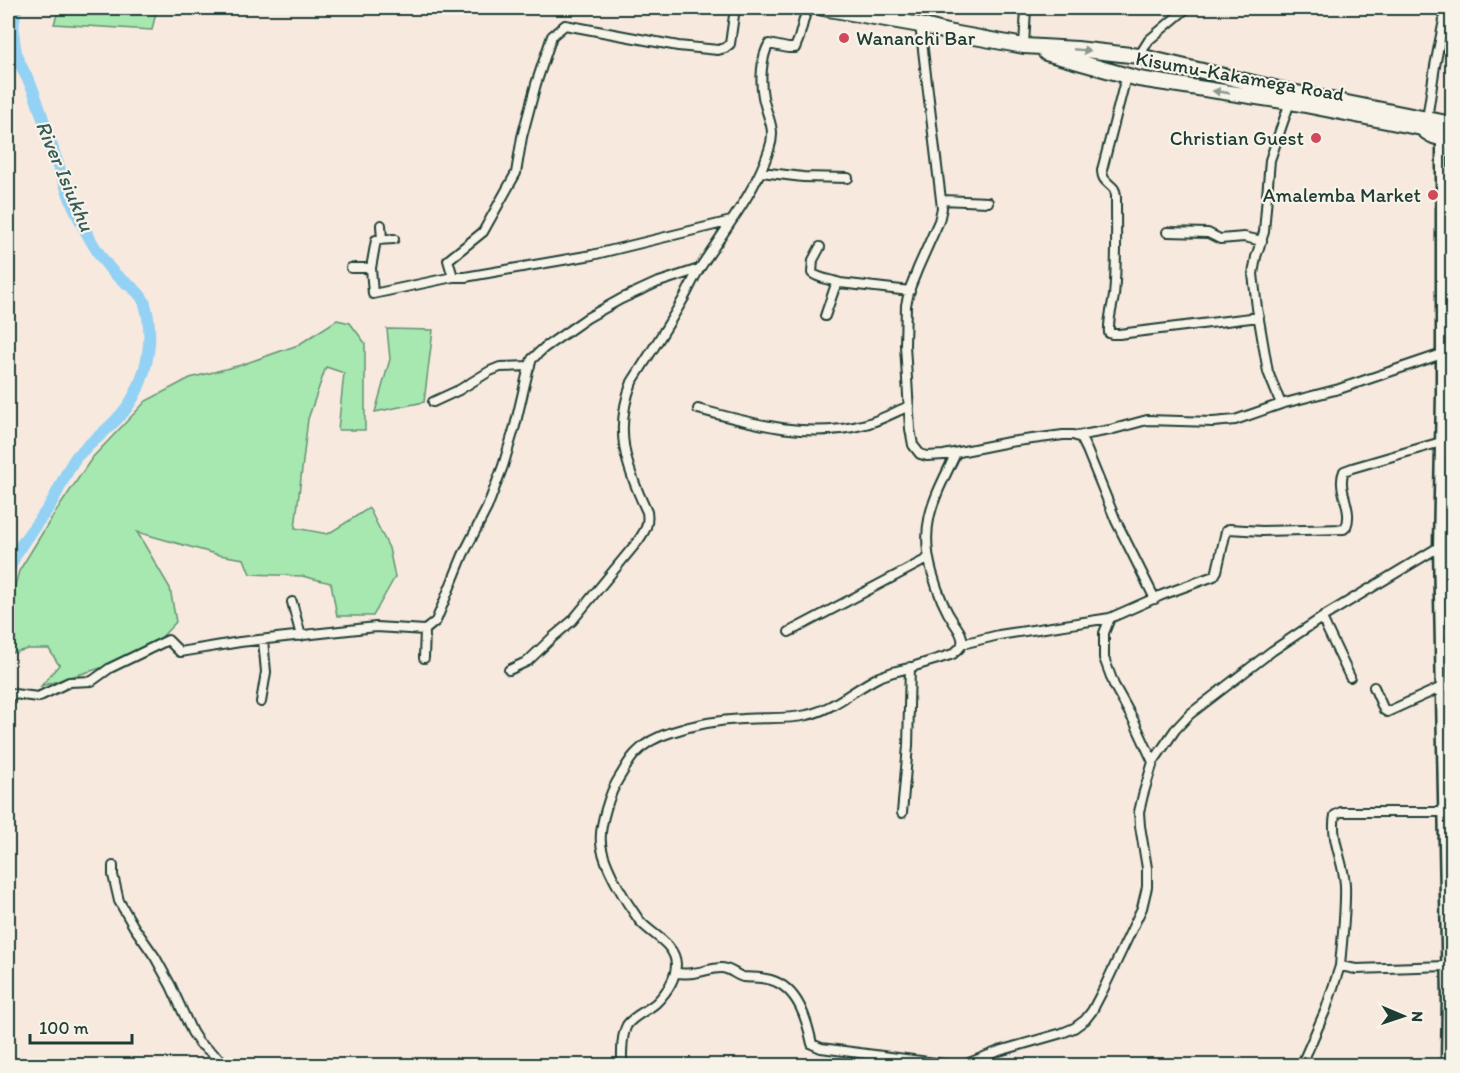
<svg xmlns="http://www.w3.org/2000/svg" width="1460" height="1073" font-family="Itim,sans-serif">
  <style>
    .green { fill: #a7e7b0; stroke: #639272; stroke-width: 1.5 }
    .lines { fill: none; stroke-linecap: round; stroke-linejoin: round }
    .river { stroke: #93d2f4; stroke-width: 12 }
    .street-casing { stroke: #1f3d34; stroke-width: 12 }
    .secondary-casing { stroke: #1f3d34; stroke-width: 15 }
    .highway-casing { stroke: #1f3d34; stroke-width: 18 }
    .street { stroke: #f7f3e8; stroke-width: 8 }
    .secondary { stroke: #f7f3e8; stroke-width: 10 }
    .highway { stroke: #f7f3e8; stroke-width: 14 }
    .oneway { fill: #8b988e }
    .poi-dot { fill: #d1495b; stroke: #f7f3e8; stroke-width: 2 }
    .labels { text-anchor: middle; stroke-width: 4.5; stroke-linejoin: round; paint-order: stroke }
    .poi-label { font-size: 20px; fill: #1f3d34; stroke: #f7f3e8; text-anchor: end }
    .street-label { font-size: 20px; fill: #1f3d34; stroke: #f7f3e8 }
    .water-label { font-size: 21px; font-style: italic; fill: #365b5a; stroke: #f7f3e8 }
  </style>
  <rect width="100%" height="100%" fill="#f8e9df"/>
  <filter id="ink" filterUnits="userSpaceOnUse"><feTurbulence type="fractalNoise" baseFrequency=".0167" numOctaves="2"/><feDisplacementMap in="SourceGraphic" scale="12" xChannelSelector="R" yChannelSelector="G"/><feConvolveMatrix kernelMatrix="1 2 1 2 8 2 1 2 1" color-interpolation-filters="sRGB"/></filter>
  <g filter="url(#ink)">
    <path class="green" d="M 59,8 L 157,8 L 152,30 L 54,24 Z
      M 337,320 L 350,323 L 365,343 L 365,430 L 338,430 L 344,373 L 326,367 L 308,419 L 295,528 L 328,534 L 369,508 L 389,548 L 395,577 L 373,616 L 337,616 L 331,583 L 302,576 L 250,574 L 244,559 L 219,555 L 137,532 L 170,588 L 176,622 L 160,639 L 104,667 L 41,686 L 59,665 L 49,649 L 28,649 L 8,654 L 8,611 L 19,571 L 51,519 L 92,458 L 146,401 L 190,378 L 241,365 L 298,345 Z
      M 387,329 L 433,330 L 424,402 L 375,412 L 390,359 Z"/>
    <g class="lines">
      <path class="river" d="M 8,573 C 13,557 24,540 35,526 C 41,517 48,510 53,500 C 61,486 67,469 77,456 C 90,443 105,432 117,419 C 145,391 156,342 145,304 C 140,289 123,283 113,272 C 109,268 105,262 102,258 C 66,207 54,146 33,90 C 28,77 19,66 16,52 C 13,39 12,20 17,8"/>
      <g class="street-casing">
        <path id="street" d="M 902,22 L 910,8
          M 920,25 L 942,208 L 939,221 L 918,268 L 910,288 L 906,305 L 905,345 L 910,429 L 913,445 L 920,454 L 927,456 L 944,455 L 1009,442 L 1063,435 L 1073,435 L 1079,437 L 1082,440 L 1087,450 L 1116,521 L 1155,599
          M 1024,46 L 1026,8
          M 1139,56 L 1149,40 L 1187,8
          M 1126,77 L 1102,170 C 1102,186 1116,182 1116,197 C 1116,230 1117,263 1114,296 C 1112,308 1108,320 1109,333 L 1112,334 L 1119,334 L 1259,317
          M 1427,119 L 1435,66 L 1444,20 L 1443,8
          M 1419,129 C 1428,140 1439,141 1452,143
          M 761,172 L 803,177 L 848,178
          M 942,200 L 988,202
          M 731,221 L 592,255 L 465,277 L 453,277 L 448,260 L 483,232 L 516,173 L 522,137 L 536,84 L 552,36 L 565,25 L 678,46 L 718,50 L 725,48 L 730,44 L 735,8
          M 381,225 L 382,240
          M 1167,232 L 1208,233 L 1220,239 L 1244,237 L 1262,241
          M 394,239 L 376,240 L 371,268 L 373,294 L 453,277
          M 820,247 L 813,260 L 812,273 C 817,278 832,280 840,283
          M 351,268 L 371,268
          M 825,316 L 835,287 L 840,283 L 910,291
          M 433,402 L 459,390 L 490,371 L 500,367 L 530,366
          M 1281,404 L 1268,372 L 1257,308 L 1253,274 L 1256,257 L 1264,232 L 1270,160 L 1290,102
          M 698,409 C 754,424 809,440 866,424 C 881,420 895,412 909,406
          M 1077,436 L 1110,430 L 1147,420 L 1213,422 L 1235,420 L 1281,404 L 1339,389 L 1442,354
          M 292,602 L 301,636
          M 1322,618 L 1350,677
          M 789,632 L 929,558
          M 1441,632 L 1452,633
          M 962,644 L 999,635 L 1110,618
          M 424,658 L 425,630 L 436,621 L 463,555 L 487,508 L 503,466 L 515,426 L 528,371 L 532,359 L 544,348 L 587,318 L 621,299 L 656,283 L 699,269
          M 509,670 L 528,661 L 553,637 L 572,621 L 638,541 C 645,531 649,525 647,512 C 626,467 613,431 632,382 C 650,354 668,326 685,296 C 690,287 694,277 700,268 C 724,230 755,193 769,150 C 777,128 767,118 763,97 C 760,82 761,57 769,44 L 788,48 L 795,48 L 799,38 L 807,8
          M 1374,687 L 1384,710 L 1387,712 L 1442,687 L 1452,686
          M 8,699 L 14,694 L 38,697 L 69,682 L 92,681 L 110,668 L 168,640 L 180,652 L 240,642 L 376,627 L 425,630
          M 261,702 L 266,672 L 263,640
          M 1153,762 L 1135,723 L 1114,685 L 1104,658 L 1104,633 L 1110,618 L 1162,595 L 1214,576 L 1217,571 L 1226,531 L 1229,529 L 1262,531 L 1344,529 L 1346,527 C 1354,509 1336,489 1344,471 L 1352,468 L 1441,442 L 1452,443
          M 902,813 L 908,746 L 910,667
          M 113,866 L 113,875 L 119,901 L 134,927 L 155,957 L 171,986 L 192,1032 L 199,1043 L 229,1066
          M 1340,966 C 1342,939 1346,912 1345,885 C 1344,862 1330,839 1335,815 L 1341,812 L 1444,812
          M 675,973 C 681,973 687,974 693,973 C 703,972 712,968 721,968 C 730,968 735,975 743,977 C 752,978 762,977 771,980 C 798,988 807,1020 812,1044 L 821,1048 L 959,1066
          M 622,1066 C 622,1054 621,1036 627,1025 C 634,1015 647,1011 656,1003 C 666,993 676,979 676,964 C 675,943 650,934 639,920 C 626,902 603,865 601,843 C 599,826 610,792 619,778 C 625,769 629,759 637,752 C 647,741 659,736 672,732 C 696,724 719,720 743,719 C 764,717 786,720 807,715 C 832,710 856,688 879,677 C 889,673 899,670 909,668 C 924,663 938,659 953,654 C 956,651 961,648 962,644 C 964,636 958,629 954,623 C 943,607 937,590 932,572 C 918,522 936,496 956,453
          M 961,1066 L 999,1051 L 1062,1033 L 1074,1028 L 1085,1020 L 1092,1011 L 1103,990 L 1142,908 L 1147,887 L 1147,868 L 1140,826 L 1139,812 L 1143,795 L 1153,762 L 1175,730 L 1190,714 L 1272,651 L 1326,615 L 1439,547
          M 1301,1066 L 1326,1009 L 1340,966 L 1356,969 L 1447,966"/>
      </g>
      <g class="secondary-casing">
        <path id="secondary" d="M 1442,142 L 1442,395 L 1439,547 L 1448,995 L 1447,1066"/>
      </g>
      <g class="highway-casing">
        <path id="highway" d="M 823,8 L 920,25 L 947,32 L 1024,46 L 1077,49 L 1139,56 L 1287,91 L 1452,124
          M 1046,53 L 1139,79 L 1290,102 L 1452,134"/>
      </g>
      <use href="#street" class="street"/>
      <use href="#secondary" class="secondary"/>
      <use href="#highway" class="highway"/>
    </g>
    <defs><path id="oneway-solid" d="M-6-.8H1V-3.2L6.5 0L1 3.2V.8H-6Z" transform="scale(1.5)"/></defs>
    <g class="oneway">
      <use href="#oneway-solid" transform="translate(1082 50) rotate(5)"/>
      <use href="#oneway-solid" transform="translate(1221 92) rotate(-172)"/>
    </g>
  </g>
  <g class="poi-dot">
    <circle cx="844" cy="38" r="6"/>
    <circle cx="1316" cy="138" r="6"/>
    <circle cx="1433" cy="195" r="6"/>
  </g>
  <g class="labels">
    <g class="poi-label">
      <text x="856" y="45" text-anchor="start">Wananchi Bar</text>
      <text x="1304" y="145">Christian Guest</text>
      <text x="1421" y="202">Amalemba Market</text>
    </g>
    <g class="street-label">
      <text transform="translate(1240 76) rotate(10)" y="7">Kisumu-Kakamega Road</text>
    </g>
    <g class="water-label">
      <text transform="translate(65 176) rotate(67)" y="7">River Isiukhu</text>
    </g>
  </g>
  <rect width="1460" height="1073" fill="none" stroke="#f7f3e8" stroke-width="30"/>
  <rect x="15" y="15" width="1430" height="1043" fill="none" stroke="#1f3d34" stroke-width="2" filter="url(#ink)"/>
  <g transform="translate(1403 1016) rotate(92)" stroke="#f7f3e8" stroke-width="4.5" paint-order="stroke">
  <path d="M0-4.5L10 22L0 15L-10 22Z" fill="#1f3d34"/>
  <text y="-9" font-size="16" font-weight="bold" text-anchor="middle" fill="#1f3d34">N</text>
  </g>
  <path d="M30 1034v9h102v-9" fill="none" stroke="#1f3d34" stroke-width="3"/>
  <text x="39" y="1034" font-size="18" fill="#1f3d34" stroke="#f7f3e8" stroke-width="4.5" paint-order="stroke">100 m</text>
</svg>
